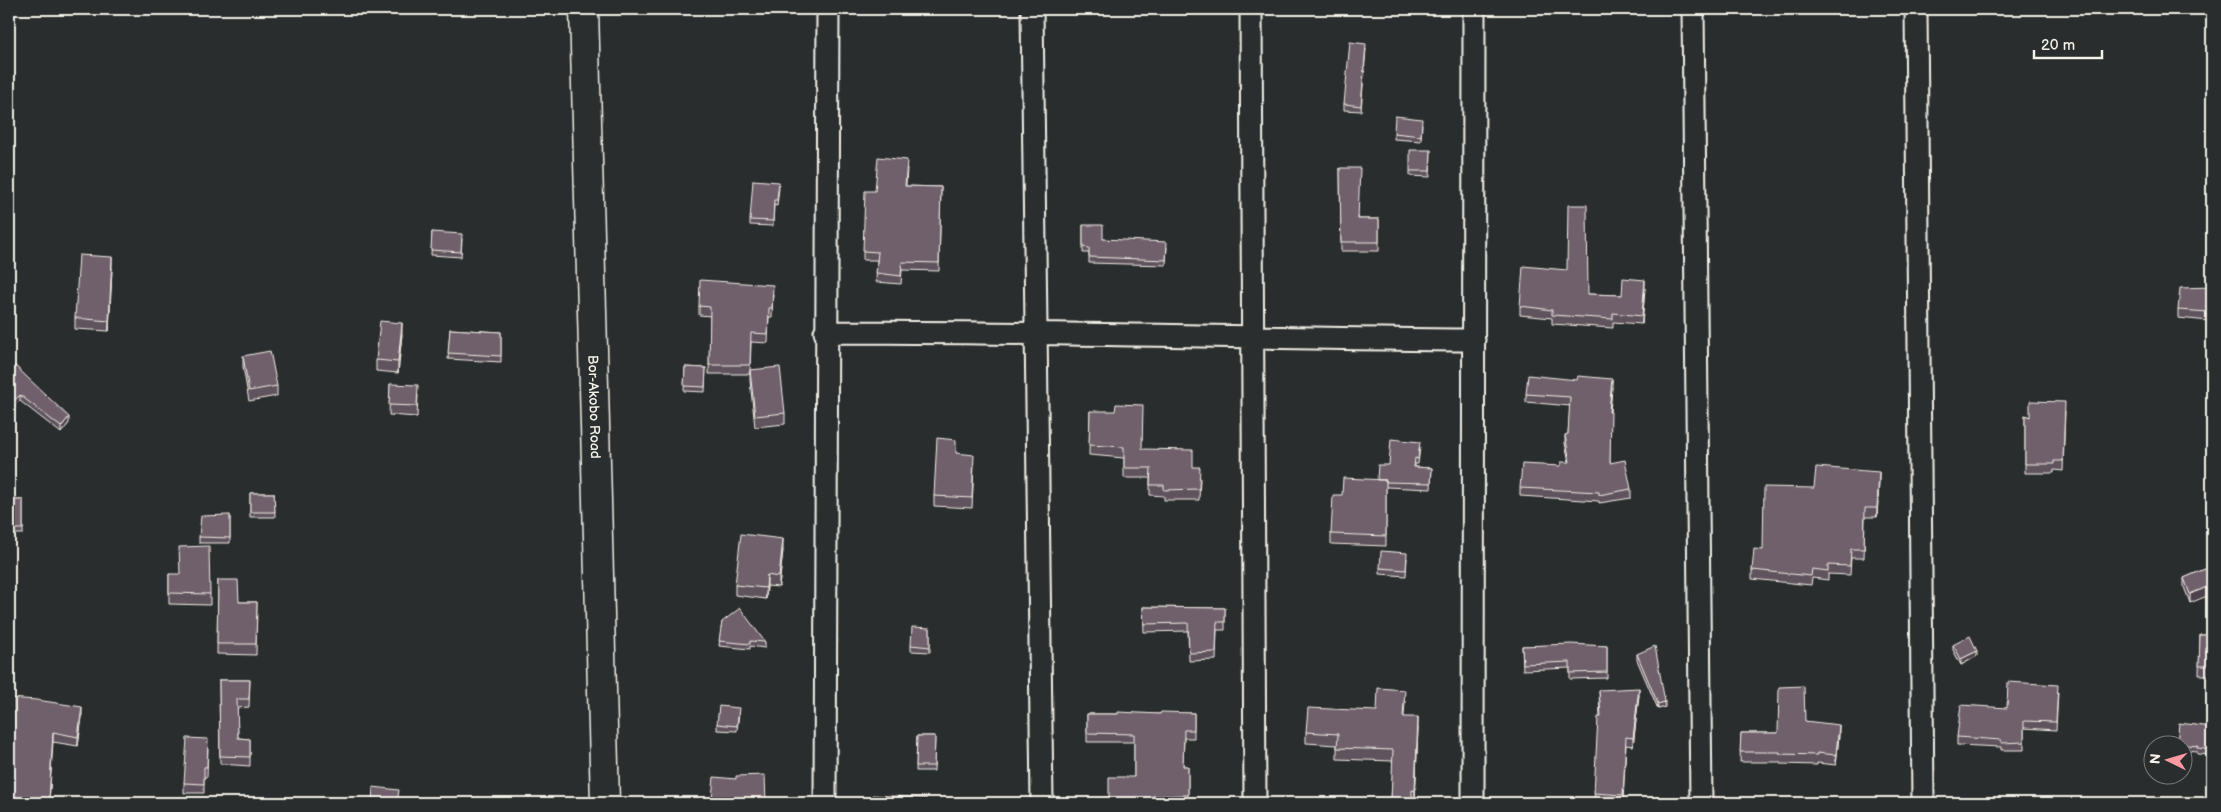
<svg xmlns="http://www.w3.org/2000/svg" width="2221" height="812" font-family="'Balsamiq Sans',sans-serif">
  <style>
    .lines { fill: none; stroke-linecap: round; stroke-linejoin: round }
    .street-casing { stroke: #f4f1e8; stroke-width: 25 }
    .secondary-casing { stroke: #f4f1e8; stroke-width: 31 }
    .street { stroke: #2a2d2e; stroke-width: 21 }
    .secondary { stroke: #2a2d2e; stroke-width: 28 }
    .wall { fill: #5f535d; stroke: #f4f1e8 }
    .shaded-wall { fill: #4e434c; stroke: #f4f1e8 }
    .building { fill: #6f606c; stroke: #f4f1e8 }
    .labels { text-anchor: middle; stroke-width: 5; stroke-linejoin: round; paint-order: stroke }
    .street-label { font-size: 14px; fill: #f4f1e8; stroke: #2a2d2e }
  </style>
  <rect width="100%" height="100%" fill="#2a2d2e"/>
  <filter id="ink" filterUnits="userSpaceOnUse"><feTurbulence type="fractalNoise" baseFrequency=".02" numOctaves="2"/><feDisplacementMap in="SourceGraphic" scale="10" xChannelSelector="R" yChannelSelector="G"/><feConvolveMatrix kernelMatrix="1 2 1 2 8 2 1 2 1" color-interpolation-filters="sRGB"/></filter>
  <g filter="url(#ink)">
    <g class="lines">
      <g class="street-casing">
        <path id="street" d="M 1032,9 L 1042,803
          M 1251,9 L 1255,803
          M 1693,9 L 1701,803
          M 1916,9 L 1923,803
          M 825,332 C 1042,332 1258,338 1474,340
          M 825,803 L 828,9
          M 1473,803 L 1474,9"/>
      </g>
      <g class="secondary-casing">
        <g id="secondary">
          <path id="s1" d="M 584,9 L 605,803"/>
        </g>
      </g>
      <use href="#street" class="street"/>
      <use href="#secondary" class="secondary"/>
    </g>
    <path class="wall" d="M 1366,49 L 1361,111 L 1344,110 L 1344,104 Z
      M 1422,124 L 1421,141 L 1394,139 L 1394,133 Z
      M 1431,150 L 1430,177 L 1410,176 L 1410,171 Z
      M 907,168 L 906,186 L 941,187 L 939,271 L 902,270 L 901,284 L 876,282 L 877,260 L 863,260 L 863,251 L 875,191 Z
      M 1340,168 L 1359,219 L 1379,219 L 1379,251 L 1341,251 Z
      M 779,188 L 777,206 L 774,205 L 773,226 L 750,225 L 750,220 Z
      M 1083,225 L 1103,239 L 1167,247 L 1166,265 L 1089,263 L 1089,253 L 1083,253 Z
      M 432,232 L 462,239 L 461,257 L 431,255 Z
      M 112,268 L 109,331 L 75,329 L 75,318 Z
      M 2212,287 L 2212,313 L 2209,313 L 2209,321 L 2178,318 L 2178,310 Z
      M 1645,288 L 1642,324 L 1613,322 L 1613,328 L 1552,324 L 1552,318 L 1520,315 L 1520,306 L 1588,294 L 1622,295 Z
      M 773,294 L 772,317 L 769,317 L 768,343 L 751,342 L 750,374 L 709,374 L 710,316 L 699,315 L 699,306 Z
      M 450,329 L 501,332 L 501,362 L 448,359 Z
      M 402,334 L 398,373 L 376,371 L 376,360 Z
      M 243,356 L 277,386 L 277,396 L 249,401 L 243,367 Z
      M 9,360 L 69,423 L 61,433 L 20,401 Z
      M 685,367 L 706,368 L 705,392 L 684,391 Z
      M 750,370 L 785,413 L 785,424 L 755,427 L 750,381 Z
      M 390,384 L 418,395 L 417,417 L 389,415 Z
      M 1612,387 L 1610,412 L 1610,463 L 1631,489 L 1631,498 L 1599,503 L 1599,501 L 1520,496 L 1520,488 L 1569,462 L 1565,443 L 1565,435 L 1568,434 L 1570,406 L 1526,402 L 1526,394 Z
      M 1090,411 L 1142,449 L 1193,467 L 1200,478 L 1199,500 L 1164,500 L 1164,496 L 1150,495 L 1150,478 L 1124,478 L 1124,458 L 1089,455 Z
      M 2065,412 L 2063,471 L 2054,470 L 2054,473 L 2025,473 L 2025,415 L 2030,417 Z
      M 1420,447 L 1418,464 L 1415,464 L 1415,467 L 1432,468 L 1431,489 L 1386,487 L 1386,546 L 1331,544 L 1331,534 L 1342,495 L 1377,480 L 1389,465 Z
      M 956,453 L 974,465 L 972,508 L 934,506 L 934,496 Z
      M 1879,481 L 1877,517 L 1865,517 L 1864,558 L 1851,558 L 1850,575 L 1828,574 L 1828,580 L 1812,578 L 1811,585 L 1752,579 L 1752,570 L 1763,550 L 1814,488 Z
      M 250,493 L 274,493 L 275,517 L 250,517 Z
      M 9,500 L 23,500 L 23,534 L 9,534 Z
      M 230,515 L 230,543 L 199,543 L 199,537 Z
      M 783,550 L 779,587 L 767,586 L 766,599 L 735,595 L 735,585 Z
      M 1407,558 L 1406,576 L 1380,574 L 1380,568 Z
      M 2212,566 L 2190,603 L 2184,587 L 2184,578 Z
      M 169,574 L 210,594 L 210,605 L 169,604 Z
      M 218,580 L 239,602 L 257,602 L 256,655 L 217,654 Z
      M 1143,607 L 1225,608 L 1225,630 L 1217,630 L 1216,660 L 1189,661 L 1188,631 L 1144,632 Z
      M 722,622 L 765,642 L 765,648 L 750,646 L 750,649 L 719,646 Z
      M 930,628 L 930,652 L 911,651 L 911,645 Z
      M 2200,635 L 2212,635 L 2212,675 L 2199,675 Z
      M 1953,645 L 1977,656 L 1961,665 L 1953,650 Z
      M 1522,646 L 1607,646 L 1607,678 L 1570,679 L 1570,668 L 1523,670 Z
      M 1637,654 L 1665,707 L 1658,709 L 1637,660 Z
      M 219,680 L 250,680 L 249,707 L 237,708 L 238,738 L 250,739 L 250,766 L 220,764 Z
      M 1599,690 L 1639,695 L 1633,746 L 1626,745 L 1623,802 L 1594,801 L 1600,717 Z
      M 2058,692 L 2056,730 L 2024,728 L 2024,750 L 2001,750 L 2001,747 L 1957,745 L 1957,737 L 2007,708 Z
      M 9,698 L 82,717 L 78,746 L 53,742 L 11,797 L 13,764 L 9,763 Z
      M 1405,701 L 1404,717 L 1418,728 L 1415,802 L 1391,801 L 1393,761 L 1337,759 L 1337,745 L 1306,743 L 1306,732 L 1377,711 Z
      M 739,713 L 737,731 L 717,730 L 717,724 Z
      M 1194,713 L 1194,738 L 1184,738 L 1183,766 L 1188,766 L 1188,803 L 1109,803 L 1134,777 L 1134,742 L 1087,742 L 1087,714 L 1160,714 Z
      M 1805,721 L 1839,735 L 1836,765 L 1817,763 L 1817,765 L 1780,764 L 1780,762 L 1740,762 L 1741,733 L 1778,733 Z
      M 2212,727 L 2212,755 L 2197,754 L 2197,751 L 2184,750 L 2184,744 Z
      M 917,736 L 935,736 L 934,771 L 916,771 Z
      M 208,748 L 207,777 L 204,777 L 204,793 L 184,793 L 184,783 Z
      M 712,798 L 766,803 L 712,803 Z"/>
    <path class="shaded-wall" d="M 112,257 L 112,268 L 109,331 L 109,321 Z
      M 1645,280 L 1645,288 L 1642,324 L 1642,316 Z
      M 402,323 L 402,334 L 398,373 L 398,362 Z
      M 1612,379 L 1612,387 L 1609,421 L 1609,412 Z
      M 20,395 L 20,401 L 9,412 L 9,406 Z
      M 69,417 L 69,423 L 61,433 L 61,427 Z
      M 1879,472 L 1879,481 L 1877,517 L 1877,508 Z
      M 783,539 L 783,550 L 779,587 L 779,577 Z
      M 767,575 L 767,586 L 766,599 L 766,588 Z
      M 2212,585 L 2212,594 L 2190,603 L 2190,594 Z
      M 1977,651 L 1977,656 L 1961,665 L 1961,659 Z
      M 1639,688 L 1639,695 L 1633,746 L 1633,738 Z
      M 1665,702 L 1665,707 L 1658,709 L 1658,704 Z
      M 82,707 L 82,717 L 78,746 L 78,737 Z
      M 1418,717 L 1418,728 L 1415,802 L 1415,791 Z
      M 1839,725 L 1839,735 L 1836,765 L 1836,755 Z
      M 53,732 L 53,742 L 49,803 Z"/>
    <path class="building" d="M 1350,42 L 1366,44 L 1361,106 L 1344,104 Z
      M 1395,116 L 1422,119 L 1421,136 L 1394,133 Z
      M 1410,150 L 1431,150 L 1430,171 L 1410,171 Z
      M 878,157 L 907,160 L 905,186 L 941,187 L 939,263 L 902,262 L 901,276 L 876,273 L 878,252 L 863,251 L 865,191 L 875,191 Z
      M 1340,168 L 1360,168 L 1358,219 L 1379,219 L 1379,242 L 1341,242 Z
      M 753,180 L 779,182 L 777,200 L 774,200 L 773,221 L 750,220 Z
      M 1568,205 L 1587,205 L 1588,294 L 1622,295 L 1623,278 L 1645,280 L 1642,316 L 1613,313 L 1613,319 L 1552,315 L 1552,310 L 1520,306 L 1523,266 L 1567,270 Z
      M 1083,225 L 1103,225 L 1103,239 L 1167,242 L 1166,260 L 1089,257 L 1089,248 L 1083,247 Z
      M 432,232 L 462,234 L 461,252 L 431,250 Z
      M 79,255 L 112,257 L 109,321 L 75,318 Z
      M 700,280 L 773,285 L 772,308 L 769,308 L 768,334 L 751,333 L 750,365 L 709,365 L 710,307 L 699,306 Z
      M 2212,287 L 2212,305 L 2209,305 L 2209,312 L 2178,310 L 2180,288 Z
      M 380,321 L 402,323 L 398,362 L 376,360 Z
      M 450,329 L 501,332 L 501,356 L 448,353 Z
      M 270,351 L 277,386 L 249,391 L 243,356 Z
      M 9,360 L 69,417 L 61,427 L 20,395 L 9,406 Z
      M 685,367 L 706,368 L 705,387 L 684,386 Z
      M 780,367 L 785,413 L 755,416 L 750,370 Z
      M 1528,375 L 1577,380 L 1578,376 L 1612,379 L 1609,412 L 1611,412 L 1610,463 L 1625,460 L 1631,489 L 1599,495 L 1599,492 L 1520,488 L 1522,464 L 1561,466 L 1561,462 L 1570,462 L 1565,435 L 1568,434 L 1570,397 L 1526,394 Z
      M 390,384 L 418,385 L 417,406 L 389,405 Z
      M 2030,401 L 2065,402 L 2063,461 L 2054,461 L 2054,464 L 2025,464 L 2025,415 L 2030,417 Z
      M 1116,404 L 1143,405 L 1142,449 L 1193,450 L 1193,467 L 1200,467 L 1199,489 L 1164,490 L 1164,485 L 1150,485 L 1151,468 L 1124,468 L 1124,447 L 1089,445 L 1090,411 L 1115,411 Z
      M 937,438 L 956,440 L 956,453 L 974,455 L 972,498 L 934,496 Z
      M 1391,439 L 1420,442 L 1418,459 L 1415,458 L 1414,467 L 1432,468 L 1431,483 L 1386,482 L 1386,480 L 1377,480 L 1378,465 L 1389,465 Z
      M 1816,467 L 1879,472 L 1877,508 L 1865,508 L 1864,549 L 1851,549 L 1850,566 L 1828,565 L 1828,571 L 1812,569 L 1811,576 L 1752,570 L 1754,549 L 1763,550 L 1764,487 L 1814,488 Z
      M 1343,478 L 1386,480 L 1386,536 L 1331,534 L 1333,495 L 1342,495 Z
      M 250,493 L 274,493 L 275,512 L 250,512 Z
      M 9,500 L 23,500 L 23,529 L 9,529 Z
      M 230,515 L 230,538 L 199,537 L 201,516 Z
      M 741,534 L 783,539 L 779,577 L 767,575 L 766,588 L 735,585 Z
      M 209,546 L 210,594 L 169,593 L 169,574 L 180,574 L 179,547 Z
      M 1381,551 L 1407,553 L 1406,570 L 1380,568 Z
      M 2212,566 L 2212,585 L 2190,594 L 2184,578 Z
      M 218,580 L 238,580 L 239,602 L 257,602 L 256,644 L 217,644 Z
      M 1143,607 L 1225,608 L 1225,622 L 1217,622 L 1216,652 L 1189,653 L 1188,623 L 1144,624 Z
      M 740,608 L 765,642 L 750,641 L 750,644 L 719,641 L 722,622 Z
      M 912,627 L 930,628 L 930,647 L 911,645 Z
      M 2200,635 L 2212,635 L 2212,666 L 2199,666 Z
      M 1970,636 L 1977,651 L 1961,659 L 1953,645 Z
      M 1571,644 L 1607,646 L 1607,672 L 1570,673 L 1570,662 L 1523,664 L 1522,646 Z
      M 1655,646 L 1665,702 L 1658,704 L 1637,654 Z
      M 219,680 L 250,680 L 249,699 L 237,699 L 238,738 L 250,739 L 250,757 L 220,756 Z
      M 2008,682 L 2058,685 L 2056,722 L 2024,721 L 2024,742 L 2001,743 L 2001,740 L 1957,737 L 1961,705 L 2007,708 Z
      M 1804,686 L 1805,721 L 1839,725 L 1836,755 L 1817,753 L 1817,755 L 1780,754 L 1780,752 L 1740,752 L 1741,733 L 1778,733 L 1779,687 Z
      M 1378,688 L 1405,690 L 1403,717 L 1418,717 L 1415,791 L 1412,790 L 1412,803 L 1347,803 L 1347,801 L 1391,801 L 1393,750 L 1337,748 L 1338,734 L 1306,732 L 1308,708 L 1377,711 Z
      M 1639,688 L 1633,738 L 1626,737 L 1623,795 L 1594,793 L 1598,717 L 1601,717 L 1599,690 Z
      M 9,698 L 37,700 L 82,707 L 78,737 L 53,732 L 49,801 L 54,801 L 54,803 L 9,803 L 9,797 L 11,797 L 13,754 L 9,754 Z
      M 719,706 L 739,708 L 737,726 L 717,724 Z
      M 1118,712 L 1160,714 L 1161,712 L 1194,713 L 1194,730 L 1184,730 L 1183,766 L 1188,766 L 1188,795 L 1152,796 L 1152,803 L 1109,803 L 1109,777 L 1134,777 L 1134,734 L 1087,733 L 1087,714 L 1118,714 Z
      M 2179,723 L 2212,727 L 2212,750 L 2197,748 L 2198,746 L 2177,744 Z
      M 917,736 L 935,736 L 934,766 L 916,766 Z
      M 187,738 L 208,739 L 207,767 L 204,767 L 204,784 L 184,783 Z
      M 765,775 L 766,803 L 737,803 L 737,800 L 712,798 L 714,777 L 736,779 L 736,776 Z
      M 373,787 L 399,790 L 397,803 L 372,803 Z
      M 872,795 L 926,798 L 926,803 L 871,803 Z
      M 2190,802 L 2212,803 L 2190,803 Z"/>
  </g>
  <g class="labels">
    <g class="street-label">
      <text dy="5" stroke="none"><textPath href="#s1" startOffset="398">Bor-Akobo Road</textPath></text>
    </g>
  </g>
  <rect width="2221" height="812" fill="none" stroke="#2a2d2e" stroke-width="30"/>
  <rect x="15" y="15" width="2191" height="782" fill="none" stroke="#f4f1e8" stroke-width="2" filter="url(#ink)"/>
  <g transform="translate(2168 760) rotate(275)"><circle r="24" fill="#2a2d2e" stroke="#7b7b78"/>
  <path d="M0-4L9 19L0 12L-9 19Z" fill="#ff9aa2"/>
  <text y="-8" font-size="14" font-weight="bold" text-anchor="middle" fill="#f4f1e8">N</text>
  </g>
  <path d="M2034 50v8h68v-8" fill="none" stroke="#f4f1e8" stroke-width="2.5"/>
  <text x="2041" y="50" font-size="15" fill="#f4f1e8" stroke="#2a2d2e" stroke-width="4" paint-order="stroke">20 m</text>
</svg>
